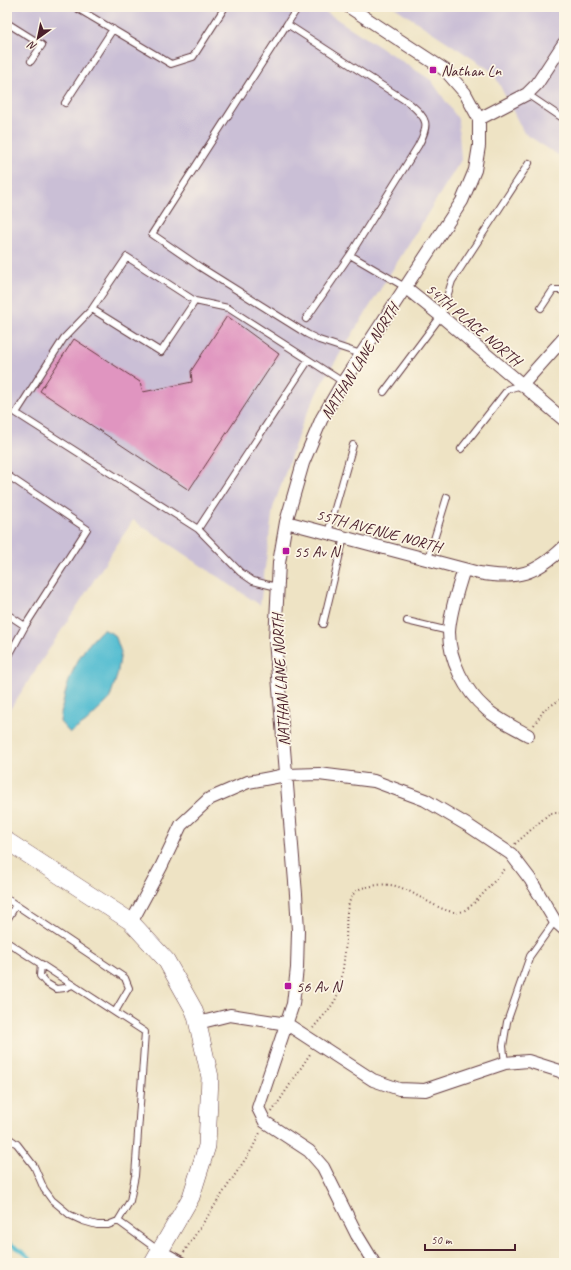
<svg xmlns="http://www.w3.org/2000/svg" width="571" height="1270" font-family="Caveat,sans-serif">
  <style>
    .industrial { fill: #cabfd6 }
    .water { fill: #54bdd1; stroke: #4f6e7e }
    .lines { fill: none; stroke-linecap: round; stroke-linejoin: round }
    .stream { stroke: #54bdd1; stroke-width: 3.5 }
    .building { fill: #e095c0 }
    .lane-casing { stroke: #633c42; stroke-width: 8 }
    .street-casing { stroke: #633c42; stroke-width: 14 }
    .secondary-casing { stroke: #633c42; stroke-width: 18 }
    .path { stroke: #633c42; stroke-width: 2; stroke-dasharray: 1 3; stroke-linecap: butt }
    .lane { stroke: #fff; stroke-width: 6 }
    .street { stroke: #fff; stroke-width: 12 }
    .secondary { stroke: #fff; stroke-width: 17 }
    .poi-dot { fill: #b5179e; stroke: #fcf5e5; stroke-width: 1.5 }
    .labels { text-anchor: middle; stroke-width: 3.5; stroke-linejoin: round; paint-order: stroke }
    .poi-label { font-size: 16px; fill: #4a1f2b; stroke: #fcf5e5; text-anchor: start }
    .street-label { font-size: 16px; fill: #4a1f2b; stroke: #fcf5e5 }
  </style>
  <rect width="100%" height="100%" fill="#fcf5e5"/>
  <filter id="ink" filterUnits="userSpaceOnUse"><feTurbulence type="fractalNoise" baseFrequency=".025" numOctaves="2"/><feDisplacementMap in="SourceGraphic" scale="8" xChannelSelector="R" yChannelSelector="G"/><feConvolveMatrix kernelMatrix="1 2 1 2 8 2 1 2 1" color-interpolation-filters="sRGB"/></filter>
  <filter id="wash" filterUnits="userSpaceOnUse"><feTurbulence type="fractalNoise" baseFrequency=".012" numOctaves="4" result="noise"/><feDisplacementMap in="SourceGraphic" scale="16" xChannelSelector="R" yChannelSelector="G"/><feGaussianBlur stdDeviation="0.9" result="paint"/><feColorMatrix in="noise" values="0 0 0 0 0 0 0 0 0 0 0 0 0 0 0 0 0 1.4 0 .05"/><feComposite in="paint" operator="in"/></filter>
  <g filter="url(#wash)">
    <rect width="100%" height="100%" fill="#eee3c4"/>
    <path class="industrial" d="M 7,7 L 318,7 L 431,80 L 458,119 L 461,160 L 320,386 L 302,424 L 273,508 L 260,605 L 133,520 L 7,714 Z
      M 394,7 L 564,7 L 564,159 L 524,133 L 493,72 Z"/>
    <path class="water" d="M 103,629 L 115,635 L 121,652 L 117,676 L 109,700 L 86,722 L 70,733 L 60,722 C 62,700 69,675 81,655 C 87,645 95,637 103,629 Z"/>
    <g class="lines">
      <path class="stream" d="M 7,1242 L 19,1249 L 34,1261"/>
    </g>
    <g id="blocks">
      <path class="building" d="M 227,316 L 279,354 L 189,490 L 40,391 L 74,339 L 140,382 L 143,392 L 192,382 L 191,371 Z"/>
    </g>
  </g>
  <g filter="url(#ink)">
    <use href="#blocks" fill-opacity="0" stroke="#633c42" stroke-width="1"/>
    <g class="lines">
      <g class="lane-casing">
        <path id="lane" d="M 75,7 L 171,64 L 193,57 L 225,7
          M 298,7 L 287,24 L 409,103 C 428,119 430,124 418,146 L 350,255 L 405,287
          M 7,23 L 42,45 L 31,61
          M 287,24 L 152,234 L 200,267 L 307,334 L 319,340 L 361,354
          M 527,94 L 564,119
          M 65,103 L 113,29
          M 541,308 L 553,290 L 560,290 L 564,292
          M 92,309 L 161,352 L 195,301
          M 306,319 L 350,255
          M 384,392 L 441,316 L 452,281 L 529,163
          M 461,449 L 508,389 L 522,385
          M 7,475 L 87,529 L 25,626 L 7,659
          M 198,529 L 308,361
          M 328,533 L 353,445
          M 428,559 L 447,497
          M 277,587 L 253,581 L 240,572 L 198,529 L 16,413 L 64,338 L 92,309 L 127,257 L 195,301 L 228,308 L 343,382
          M 7,614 L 25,626
          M 407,621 L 449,631
          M 323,624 L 344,537
          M 7,899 L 16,905 L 7,920
          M 16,905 L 125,978 L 129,988 L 115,1012
          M 7,942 L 145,1032 L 135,1176 L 130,1201 L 118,1221 L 108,1225 L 97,1225 L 83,1221 L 70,1215 L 52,1200 L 44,1189 L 34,1166 L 17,1144 L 7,1137
          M 41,964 L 40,976 L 46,983 L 56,989 L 65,988 L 72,985
          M 505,1063 L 503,1046 L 507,1022 L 530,956 L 555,921
          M 118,1221 L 158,1250"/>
      </g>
      <g class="street-casing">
        <path id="street" d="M 349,7 L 445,70 L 465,93 L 479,119 L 479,146 L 475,170 L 462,201 L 343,382 L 322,418 L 303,463 L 286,522 L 279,563 L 275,640 L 296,894 L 298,931 L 297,968 L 293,1004 L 258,1108 L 265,1122 L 309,1151 L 323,1167 L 357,1235 L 374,1263
          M 479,119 L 527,94 L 537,84 L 564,43
          M 405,287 L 441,316 L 564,420
          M 522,385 L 564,338
          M 286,522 L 479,573 C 517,580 536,574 564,547
          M 464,569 C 458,589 450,611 449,632 C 449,660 465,691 486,709 C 498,720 514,727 528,735
          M 131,923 L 161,867 L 181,825 L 209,799 L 248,782 L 286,775 L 319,774 L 374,781 L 425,800 L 469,826 L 511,854 L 530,879 L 555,921 L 564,929
          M 198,1023 L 230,1015 L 287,1024 L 373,1080 L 399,1089 L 425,1090 L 505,1063 L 528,1061 L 560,1071 L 564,1074
          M 161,1252 L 181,1263"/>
      </g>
      <g class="secondary-casing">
        <path id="secondary" d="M 7,841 L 130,921 L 166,960 L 193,1008 L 196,1016 L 210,1077 L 207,1146 L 191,1197 L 153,1263"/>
      </g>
      <path class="path" d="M 534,725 L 544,710 L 564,697
        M 515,844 L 550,813 L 564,813
        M 313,1028 C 321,1018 332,1008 337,996 C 342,984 345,953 346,939 C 347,924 344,905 355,892 C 359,888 366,887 372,886 C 380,884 390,884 399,887 C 416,892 447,918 463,911 C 474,907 497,877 506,868
        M 272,1112 L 310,1054
        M 184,1252 L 252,1149 L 260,1133"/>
      <use href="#lane" class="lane"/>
      <use href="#street" class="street"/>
      <use href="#secondary" class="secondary"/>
    </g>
  </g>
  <g class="poi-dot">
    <rect x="429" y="66" width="8" height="8" rx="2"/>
    <rect x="282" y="547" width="8" height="8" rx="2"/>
    <rect x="284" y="982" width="8" height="8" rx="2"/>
  </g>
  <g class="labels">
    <g class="poi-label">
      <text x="441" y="76">Nathan Ln</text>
      <text x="294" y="557">55 Av N</text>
      <text x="296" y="992">56 Av N</text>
    </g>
    <g class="street-label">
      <text transform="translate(474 324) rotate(40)" y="6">54TH PLACE NORTH</text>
      <text transform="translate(359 361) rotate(-58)" y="6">NATHAN LANE NORTH</text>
      <text transform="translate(379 530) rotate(15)" y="6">55TH AVENUE NORTH</text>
      <text transform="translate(280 680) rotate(-93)" y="6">NATHAN LANE NORTH</text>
    </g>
  </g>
  <rect width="571" height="1270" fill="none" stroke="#fcf5e5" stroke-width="24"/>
  <g transform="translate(38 38) rotate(213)" stroke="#fcf5e5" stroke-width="3" paint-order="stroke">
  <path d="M0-3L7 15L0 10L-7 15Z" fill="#4a1f2b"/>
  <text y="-6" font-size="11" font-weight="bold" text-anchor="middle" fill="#4a1f2b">N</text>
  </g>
  <path d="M425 1244v6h90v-6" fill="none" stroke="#4a1f2b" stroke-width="2"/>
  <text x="431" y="1244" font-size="12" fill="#4a1f2b" stroke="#fcf5e5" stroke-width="3" paint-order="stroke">50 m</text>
</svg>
